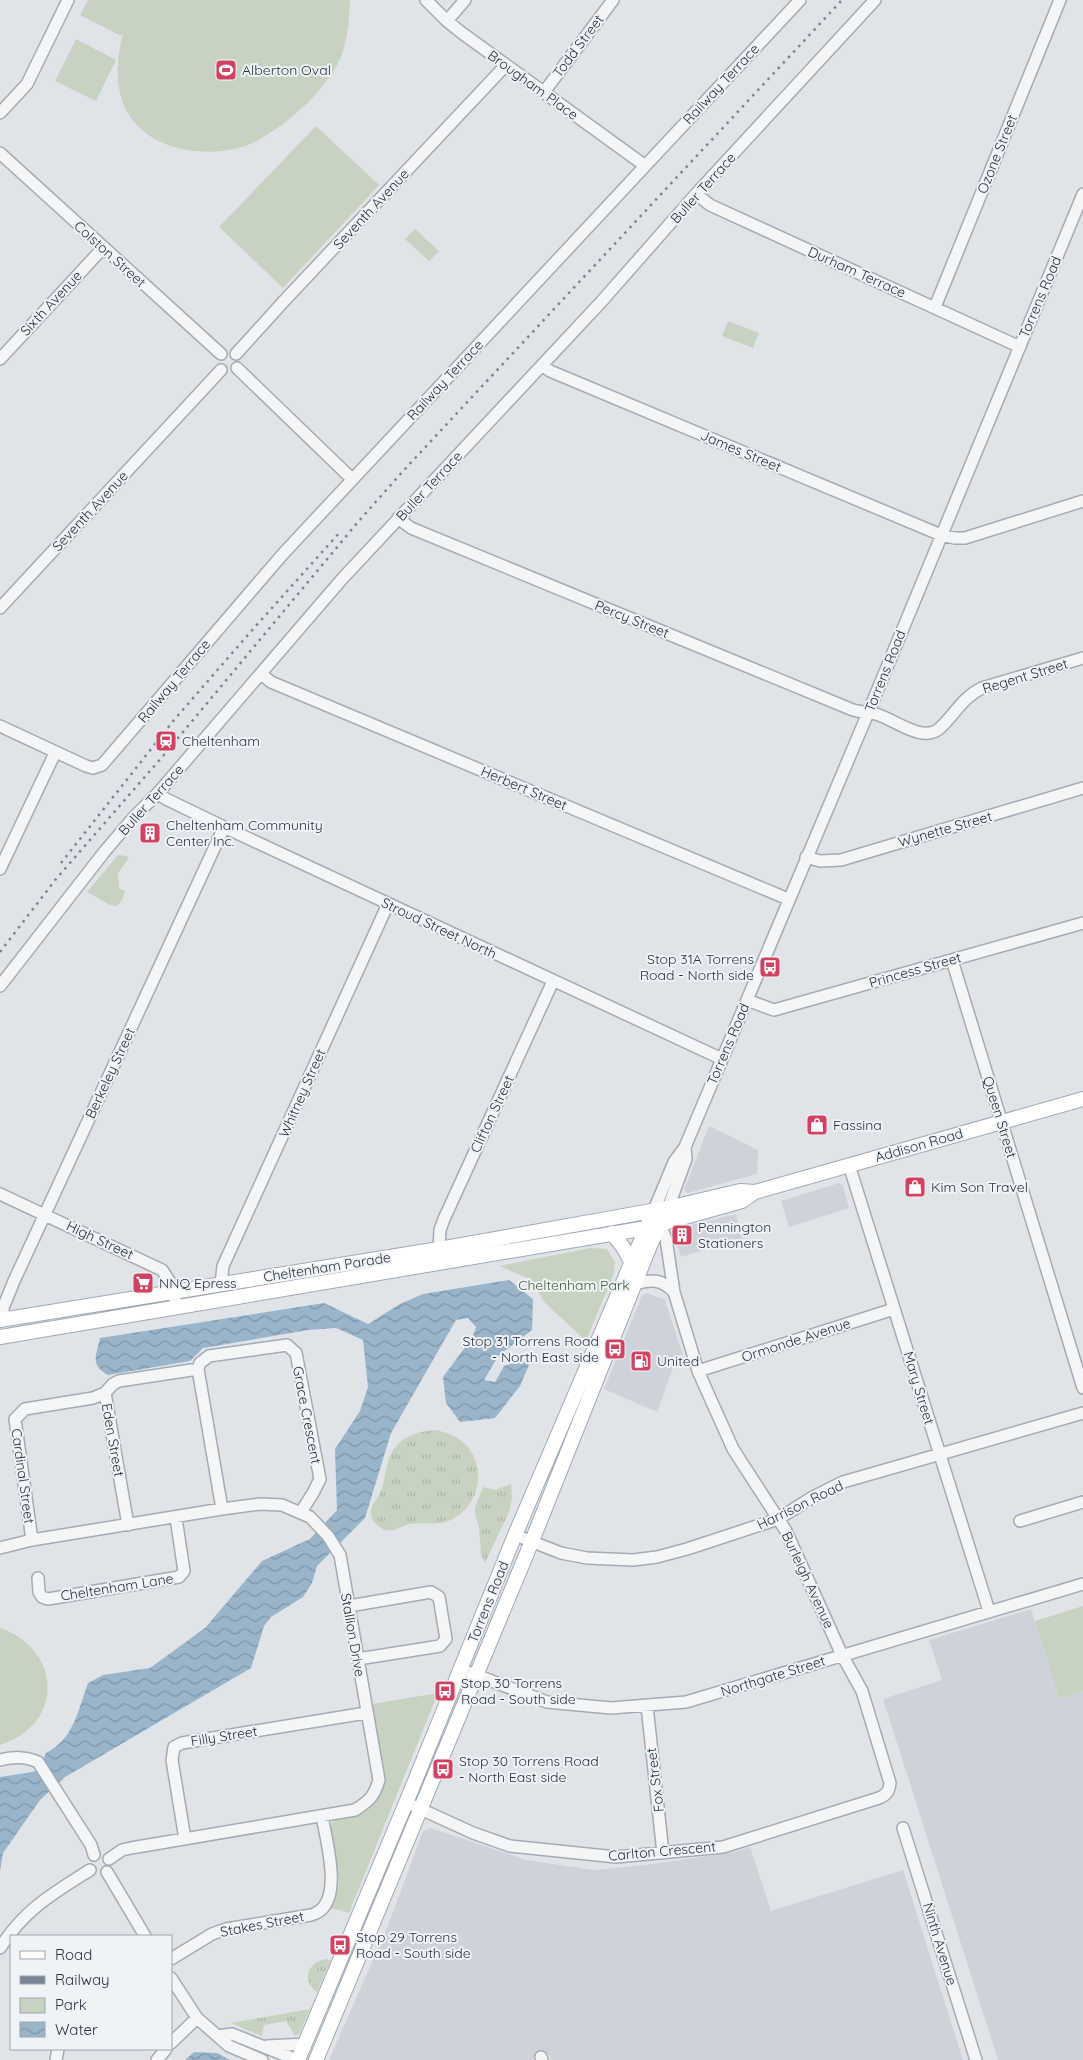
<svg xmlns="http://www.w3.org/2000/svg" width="1083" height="2060" font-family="Quicksand,sans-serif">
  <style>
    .built { fill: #ced3db }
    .grass { fill: url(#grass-tufts) }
    .park { fill: #c7d3c1 }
    .water { fill: url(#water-waves) }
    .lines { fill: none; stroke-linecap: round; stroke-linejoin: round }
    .minor-casing { stroke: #a5abb3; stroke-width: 14 }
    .major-casing { stroke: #9fa9b5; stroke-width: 16 }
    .minor { stroke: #f3f5f7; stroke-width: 11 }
    .major { stroke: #fff; stroke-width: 14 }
    .rail { stroke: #798593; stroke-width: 2.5; stroke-dasharray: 2.5 5; stroke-linecap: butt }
    .labels { text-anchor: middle; stroke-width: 4; stroke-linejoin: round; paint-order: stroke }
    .street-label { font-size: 14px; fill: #283341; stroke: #eff3f7 }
    .poi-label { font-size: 14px; fill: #283341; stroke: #eff3f7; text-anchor: start }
    .park-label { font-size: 14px; fill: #3f5d35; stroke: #eff3f7 }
  </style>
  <defs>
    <pattern id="grass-tufts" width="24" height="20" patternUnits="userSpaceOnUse" patternTransform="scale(1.25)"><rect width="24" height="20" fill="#c7d3c1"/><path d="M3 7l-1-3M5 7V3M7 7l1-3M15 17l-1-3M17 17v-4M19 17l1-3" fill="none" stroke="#abb6a7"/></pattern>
    <pattern id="water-waves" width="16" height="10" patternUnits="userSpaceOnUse" patternTransform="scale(1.25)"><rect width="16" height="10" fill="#9ab5ca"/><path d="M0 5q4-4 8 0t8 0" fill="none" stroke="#7e94a6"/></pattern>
  </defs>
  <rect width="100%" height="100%" fill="#e0e4e9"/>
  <path class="built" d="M 709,1126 L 758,1150 L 757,1174 L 688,1193 L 684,1190 Z
    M 839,1183 L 843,1186 L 849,1208 L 789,1227 L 781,1201 Z
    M 736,1214 L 743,1238 L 681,1257 L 673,1232 L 675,1229 Z
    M 647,1293 L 665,1300 L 686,1365 L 673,1368 L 657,1412 L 604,1389 L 642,1295 Z
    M 1031,1609 L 1059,1699 L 1083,1691 L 1083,2060 L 998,2060 L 883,1699 L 942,1680 L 929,1640 Z
    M 431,1828 L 526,1860 L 594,1870 L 645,1865 L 736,1852 L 750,1847 L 771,1911 L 903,1870 L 963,2060 L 551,2060 L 549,2054 L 530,2060 L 329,2060 L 387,1928 L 423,1831 Z"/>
  <path class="grass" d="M 437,1430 C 447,1433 456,1436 464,1443 C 488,1466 480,1506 451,1520 C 438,1526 423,1522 410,1524 C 399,1526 392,1535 381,1528 C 376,1525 371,1520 371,1513 C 371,1504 377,1500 380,1493 C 387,1478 384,1460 396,1446 C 407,1434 421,1431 437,1430 Z
    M 511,1484 L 512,1498 L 509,1512 L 485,1563 L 481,1554 L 479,1527 L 475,1514 L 475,1507 L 483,1487 L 495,1490 Z
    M 325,1959 L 331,1960 L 317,1992 C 301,1981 307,1963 325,1959 Z
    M 310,2009 L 299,2034 L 295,2036 L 286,2021 L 264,2025 L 262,2036 L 231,2023 Z"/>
  <path class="park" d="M 88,0 L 350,0 C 349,21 348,44 338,63 C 322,95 276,136 242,147 C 198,160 134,147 121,97 C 115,75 118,54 123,33 L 121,36 L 80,15 Z
    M 76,39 L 116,60 L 96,101 L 55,81 Z
    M 316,126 L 379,185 L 283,288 L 219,227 Z
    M 415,229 L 439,251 L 429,261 L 405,239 Z
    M 728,321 L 759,333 L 753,348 L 722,336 Z
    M 118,855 L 126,856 L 129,858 L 118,873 L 119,888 L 125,891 L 122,900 L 117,906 L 110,905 L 87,892 Z
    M 590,1248 L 607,1249 L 615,1262 L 614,1273 L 586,1341 L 544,1302 L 530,1279 L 499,1266 Z
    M 1083,1606 L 1083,1691 L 1059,1699 L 1035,1621 Z
    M 0,1628 C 63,1650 64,1725 0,1745 Z
    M 438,1693 L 349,1913 L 331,1908 L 339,1883 L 329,1829 C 334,1814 347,1820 359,1815 C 375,1809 383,1793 384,1778 L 372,1704 Z"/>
  <path class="water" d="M 509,1280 L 533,1299 L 532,1330 L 499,1355 L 484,1380 L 495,1382 L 504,1366 L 521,1360 L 529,1365 L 520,1386 L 495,1418 L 460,1422 L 446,1403 L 443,1377 L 472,1338 L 476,1327 L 468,1318 L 456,1320 L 391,1433 L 365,1518 L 317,1566 L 312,1583 L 303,1597 L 271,1617 L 264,1626 L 251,1668 L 65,1777 L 40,1800 L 3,1853 L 0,1871 L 0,1777 L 38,1771 L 46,1753 C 74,1739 78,1710 88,1683 L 103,1675 L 150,1668 L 205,1628 L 262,1561 L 310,1539 L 337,1510 L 335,1449 L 360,1411 L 368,1387 L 363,1340 L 336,1328 L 308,1330 L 203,1348 L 190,1361 L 108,1375 C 90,1365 96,1356 100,1338 L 324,1303 L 368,1324 L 400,1304 L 423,1294 Z
    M 194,2052 L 217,2053 L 230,2060 L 185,2060 Z"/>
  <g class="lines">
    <g class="minor-casing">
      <path id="minor" d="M 426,0 L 447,21 L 462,33 L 644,165
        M 447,21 L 465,0
        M 544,92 L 613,0
        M 0,113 L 27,84 L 68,0
        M 0,153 L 221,354
        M 696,194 L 710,205 L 1020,347
        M 935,307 L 1060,0
        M 236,354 L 284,301 L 506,65
        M 0,359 L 103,248
        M 542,365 L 550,371 L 941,535 L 955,538 L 965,538 L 1083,501
        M 237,368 L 352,479
        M 398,518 L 411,528 L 853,710 C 860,712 868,712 876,714 C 894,719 923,744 940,728 C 955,714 963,697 982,688 L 1083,658
        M 0,608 L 221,370
        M 261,674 L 271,682 L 788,899
        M 0,726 L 86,766 L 93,768 L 102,765 L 282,555 L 800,0
        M 158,793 L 166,799 L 224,827 L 722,1059
        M 806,857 L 820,861 L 841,860 L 1083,788
        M 0,869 L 55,753
        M 952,960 L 1083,1388
        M 0,986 L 105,851 L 134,817 L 158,793 L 342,579 L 602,301 L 696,194 L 875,0
        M 747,1000 L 774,1010 L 1083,923
        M 849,1165 L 989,1611
        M 0,1194 L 162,1270 L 172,1285 L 175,1299
        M 668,1208 L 686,1159 L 685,1147
        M 654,1210 L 674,1162 L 685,1147 L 868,713 L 1083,194
        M 439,1249 L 440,1230 L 444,1219 L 553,981
        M 221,1284 L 223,1266 L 388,904
        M 635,1284 C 651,1279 662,1279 674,1292
        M 3,1320 L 3,1308 L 14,1281 L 224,827
        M 698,1371 L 894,1309
        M 222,1509 L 198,1369 L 200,1363 L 209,1356 L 287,1345 L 296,1353 L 320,1479 L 313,1493 L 301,1512
        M 1020,1521 L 1083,1502
        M 128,1525 L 105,1393 L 113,1384 L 119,1381 L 198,1369
        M 515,1535 L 561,1553 L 587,1558 L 633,1560 L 657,1557 L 687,1549 L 778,1519 L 813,1497 L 843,1482 L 1083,1413
        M 32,1540 L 15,1419 L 25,1409 L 93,1398 L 105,1393
        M 0,1548 L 32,1540 L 222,1509 L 260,1504 L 282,1505 L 310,1517 L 328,1536 L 340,1555 L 379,1780 C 374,1797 369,1801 355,1810 L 131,1848 L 122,1850 L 109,1859
        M 38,1578 L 39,1592 L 42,1597 L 48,1599 L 179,1577 L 184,1571 L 176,1518
        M 349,1606 L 431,1592 L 439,1597 L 446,1639 L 440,1646 L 358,1659
        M 460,1669 L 547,1702 L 611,1708 L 686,1702 L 1083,1584
        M 647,1706 L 663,1853
        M 0,1760 C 14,1757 24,1756 38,1762 L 91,1845 L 94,1855
        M 414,1806 L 473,1833 L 510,1846 L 616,1857 L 723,1847 L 879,1798 C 886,1795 889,1792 890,1783 L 862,1691 L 842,1655 L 786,1531 L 733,1449 L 698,1371 L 674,1292 L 666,1239 L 660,1224
        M 903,1828 L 976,2060
        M 185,1839 L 172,1760 L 174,1747 L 182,1743 L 366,1713
        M 107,1872 L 145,1936
        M 0,1948 C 25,1909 52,1894 90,1870
        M 171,1959 L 212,1934 L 226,1929 L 311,1915 C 346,1906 326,1841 322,1816
        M 171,1978 L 197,2018 L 229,2046 L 262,2060
        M 218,2036 L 232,2034 L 297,2060
        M 171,2043 L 197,2018
        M 267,2046 L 305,2044
        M 541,2057 L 542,2060
        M 56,2060 L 58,2049
        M 157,2060 L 166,2049"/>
    </g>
    <g class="major-casing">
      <path id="major" d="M 612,1233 L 623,1247 L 632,1263
        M 0,1320 L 439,1249 L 668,1208 L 740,1191 L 755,1192
        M 0,1337 L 646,1228 L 742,1201 L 755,1192 L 1083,1099
        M 298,2060 L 406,1803 L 515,1535 L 654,1210
        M 316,2060 L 532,1541 L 651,1243 L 668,1208"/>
    </g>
    <use href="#minor" class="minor"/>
    <use href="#major" class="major"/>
    <path class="rail" d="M 61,863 L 174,720 L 254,628 L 341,531
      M 0,952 L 56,879 L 163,756 L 358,522 L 404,470 L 842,0"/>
  </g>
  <defs>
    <g id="stadium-square" transform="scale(1.125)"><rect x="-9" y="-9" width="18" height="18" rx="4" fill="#d14262" stroke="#eff3f7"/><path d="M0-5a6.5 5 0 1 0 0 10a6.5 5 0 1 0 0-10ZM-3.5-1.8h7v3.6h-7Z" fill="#fff"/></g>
    <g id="station-square" transform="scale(1.125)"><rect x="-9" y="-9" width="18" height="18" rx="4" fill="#d14262" stroke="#eff3f7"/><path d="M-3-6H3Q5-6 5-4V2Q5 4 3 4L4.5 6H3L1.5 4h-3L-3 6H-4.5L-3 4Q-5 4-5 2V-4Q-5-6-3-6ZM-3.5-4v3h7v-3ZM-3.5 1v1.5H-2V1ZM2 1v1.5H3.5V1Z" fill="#fff"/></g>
    <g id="building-square" transform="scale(1.125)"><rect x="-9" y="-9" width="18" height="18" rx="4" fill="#d14262" stroke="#eff3f7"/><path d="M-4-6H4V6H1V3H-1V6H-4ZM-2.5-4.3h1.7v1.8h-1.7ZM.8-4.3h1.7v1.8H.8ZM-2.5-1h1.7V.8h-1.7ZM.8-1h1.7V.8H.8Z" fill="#fff"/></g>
    <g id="bus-square" transform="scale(1.125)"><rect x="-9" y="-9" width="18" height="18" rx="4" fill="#d14262" stroke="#eff3f7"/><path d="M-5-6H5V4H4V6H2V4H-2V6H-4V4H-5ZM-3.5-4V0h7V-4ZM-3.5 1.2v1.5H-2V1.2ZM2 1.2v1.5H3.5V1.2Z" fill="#fff"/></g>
    <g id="shop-square" transform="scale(1.125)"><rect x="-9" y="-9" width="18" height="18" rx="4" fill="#d14262" stroke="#eff3f7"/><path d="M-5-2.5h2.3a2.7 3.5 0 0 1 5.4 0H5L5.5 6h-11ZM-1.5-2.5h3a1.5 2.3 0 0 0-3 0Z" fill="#fff"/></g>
    <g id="supermarket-square" transform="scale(1.125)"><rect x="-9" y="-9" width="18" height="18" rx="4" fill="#d14262" stroke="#eff3f7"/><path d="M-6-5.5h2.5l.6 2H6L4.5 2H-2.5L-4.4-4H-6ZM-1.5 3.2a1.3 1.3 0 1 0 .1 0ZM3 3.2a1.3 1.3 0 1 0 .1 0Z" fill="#fff"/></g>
    <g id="fuel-square" transform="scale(1.125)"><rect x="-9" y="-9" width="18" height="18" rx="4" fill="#d14262" stroke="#eff3f7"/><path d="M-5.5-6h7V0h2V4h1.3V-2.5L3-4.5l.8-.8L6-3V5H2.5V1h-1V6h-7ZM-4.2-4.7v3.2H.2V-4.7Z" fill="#fff"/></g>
  </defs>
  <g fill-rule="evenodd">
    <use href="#stadium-square" x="226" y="70"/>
    <use href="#station-square" x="166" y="741"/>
    <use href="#building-square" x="150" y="833"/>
    <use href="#bus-square" x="770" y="967"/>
    <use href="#shop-square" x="817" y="1125"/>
    <use href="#shop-square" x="915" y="1187"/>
    <use href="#building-square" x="682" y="1235"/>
    <use href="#supermarket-square" x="143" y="1283"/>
    <use href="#bus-square" x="615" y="1349"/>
    <use href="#fuel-square" x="641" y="1361"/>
    <use href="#bus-square" x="445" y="1691"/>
    <use href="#bus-square" x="443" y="1769"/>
    <use href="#bus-square" x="340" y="1945"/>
  </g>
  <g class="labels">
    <g class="street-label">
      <text transform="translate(578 46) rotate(-53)" y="5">Todd Street</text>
      <text transform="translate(721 84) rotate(-47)" y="5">Railway Terrace</text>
      <text transform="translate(533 85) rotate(36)" y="5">Brougham Place</text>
      <text transform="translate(997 154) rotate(-68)" y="5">Ozone Street</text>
      <text transform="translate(703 188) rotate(-48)" y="5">Buller Terrace</text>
      <text transform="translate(371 209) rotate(-47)" y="5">Seventh Avenue</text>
      <text transform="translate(110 254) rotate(42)" y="5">Colston Street</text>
      <text transform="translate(857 272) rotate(24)" y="5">Durham Terrace</text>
      <text transform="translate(1040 297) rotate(-67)" y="5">Torrens Road</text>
      <text transform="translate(51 303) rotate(-47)" y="5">Sixth Avenue</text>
      <text transform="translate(445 380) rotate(-47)" y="5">Railway Terrace</text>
      <text transform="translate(741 451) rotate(23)" y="5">James Street</text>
      <text transform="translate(429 486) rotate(-47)" y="5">Buller Terrace</text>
      <text transform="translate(90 511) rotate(-47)" y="5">Seventh Avenue</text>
      <text transform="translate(632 619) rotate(22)" y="5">Percy Street</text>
      <text transform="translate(885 671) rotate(-68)" y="5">Torrens Road</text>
      <text transform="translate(1025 676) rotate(-17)" y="5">Regent Street</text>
      <text transform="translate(174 681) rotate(-50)" y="5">Railway Terrace</text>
      <text transform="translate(524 788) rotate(23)" y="5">Herbert Street</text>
      <text transform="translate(151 800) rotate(-48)" y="5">Buller Terrace</text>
      <text transform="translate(945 829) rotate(-16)" y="5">Wynette Street</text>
      <text transform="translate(439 928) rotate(25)" y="5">Stroud Street North</text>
      <text transform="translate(915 970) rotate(-16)" y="5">Princess Street</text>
      <text transform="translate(728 1044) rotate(-67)" y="5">Torrens Road</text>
      <text transform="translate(110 1073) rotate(-65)" y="5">Berkeley Street</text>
      <text transform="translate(302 1093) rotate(-66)" y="5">Whitney Street</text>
      <text transform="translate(492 1114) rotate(-65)" y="5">Clifton Street</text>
      <text transform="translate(1000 1117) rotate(73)" y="5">Queen Street</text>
      <text transform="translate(919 1145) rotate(-16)" y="5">Addison Road</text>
      <text transform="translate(100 1240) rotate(25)" y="5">High Street</text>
      <text transform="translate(327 1267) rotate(-9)" y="5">Cheltenham Parade</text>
      <text transform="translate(796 1340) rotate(-18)" y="5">Ormonde Avenue</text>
      <text transform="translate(919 1388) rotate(73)" y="5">Mary Street</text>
      <text transform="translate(307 1415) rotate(79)" y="5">Grace Crescent</text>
      <text transform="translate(113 1440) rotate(80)" y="5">Eden Street</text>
      <text transform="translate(23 1476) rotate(82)" y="5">Cardinal Street</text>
      <text transform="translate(800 1505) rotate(-26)" y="5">Harrison Road</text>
      <text transform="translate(808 1580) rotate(65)" y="5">Burleigh Avenue</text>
      <text transform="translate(117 1587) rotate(-9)" y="5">Cheltenham Lane</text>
      <text transform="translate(488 1602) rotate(-68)" y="5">Torrens Road</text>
      <text transform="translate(353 1635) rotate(80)" y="5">Stallion Drive</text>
      <text transform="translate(773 1676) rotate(-17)" y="5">Northgate Street</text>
      <text transform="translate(224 1736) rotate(-9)" y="5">Filly Street</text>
      <text transform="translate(655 1780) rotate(-97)" y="5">Fox Street</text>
      <text transform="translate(662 1851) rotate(-5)" y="5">Carlton Crescent</text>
      <text transform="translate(262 1924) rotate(-11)" y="5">Stakes Street</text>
      <text transform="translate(940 1944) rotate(73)" y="5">Ninth Avenue</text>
    </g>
    <g class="poi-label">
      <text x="242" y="75">Alberton Oval</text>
      <text x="182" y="746">Cheltenham</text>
      <text x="166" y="830">Cheltenham Community<tspan x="166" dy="16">Center Inc.</tspan></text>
      <text x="754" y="964" text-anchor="end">Stop 31A Torrens<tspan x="754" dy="16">Road - North side</tspan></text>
      <text x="833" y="1130">Fassina</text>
      <text x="931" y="1192">Kim Son Travel</text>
      <text x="698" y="1232">Pennington<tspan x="698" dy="16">Stationers</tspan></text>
      <text x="159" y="1288">NNQ Epress</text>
      <text x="599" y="1346" text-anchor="end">Stop 31 Torrens Road<tspan x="599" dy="16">- North East side</tspan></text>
      <text x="657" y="1366">United</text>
      <text x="461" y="1688">Stop 30 Torrens<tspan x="461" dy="16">Road - South side</tspan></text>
      <text x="459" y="1766">Stop 30 Torrens Road<tspan x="459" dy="16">- North East side</tspan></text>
      <text x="356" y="1942">Stop 29 Torrens<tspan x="356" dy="16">Road - South side</tspan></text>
    </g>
    <g class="park-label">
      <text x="574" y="1290">Cheltenham Park</text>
    </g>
  </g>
  <rect x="10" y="1935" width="162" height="115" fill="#eff3f7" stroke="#9fa6ae"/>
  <rect x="20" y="1951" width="25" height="8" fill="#ffffff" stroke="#9fa6ae"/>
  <text x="55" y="1960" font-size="15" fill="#283341">Road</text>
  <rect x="20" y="1976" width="25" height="8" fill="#798593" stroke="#9fa6ae"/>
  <text x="55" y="1985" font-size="15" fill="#283341">Railway</text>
  <rect x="20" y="1998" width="25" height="15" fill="#c7d3c1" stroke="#9fa6ae"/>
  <text x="55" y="2010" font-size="15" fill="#283341">Park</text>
  <rect x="20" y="2022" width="25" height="15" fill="url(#water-waves)" stroke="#9fa6ae"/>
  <text x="55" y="2035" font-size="15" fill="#283341">Water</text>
</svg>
